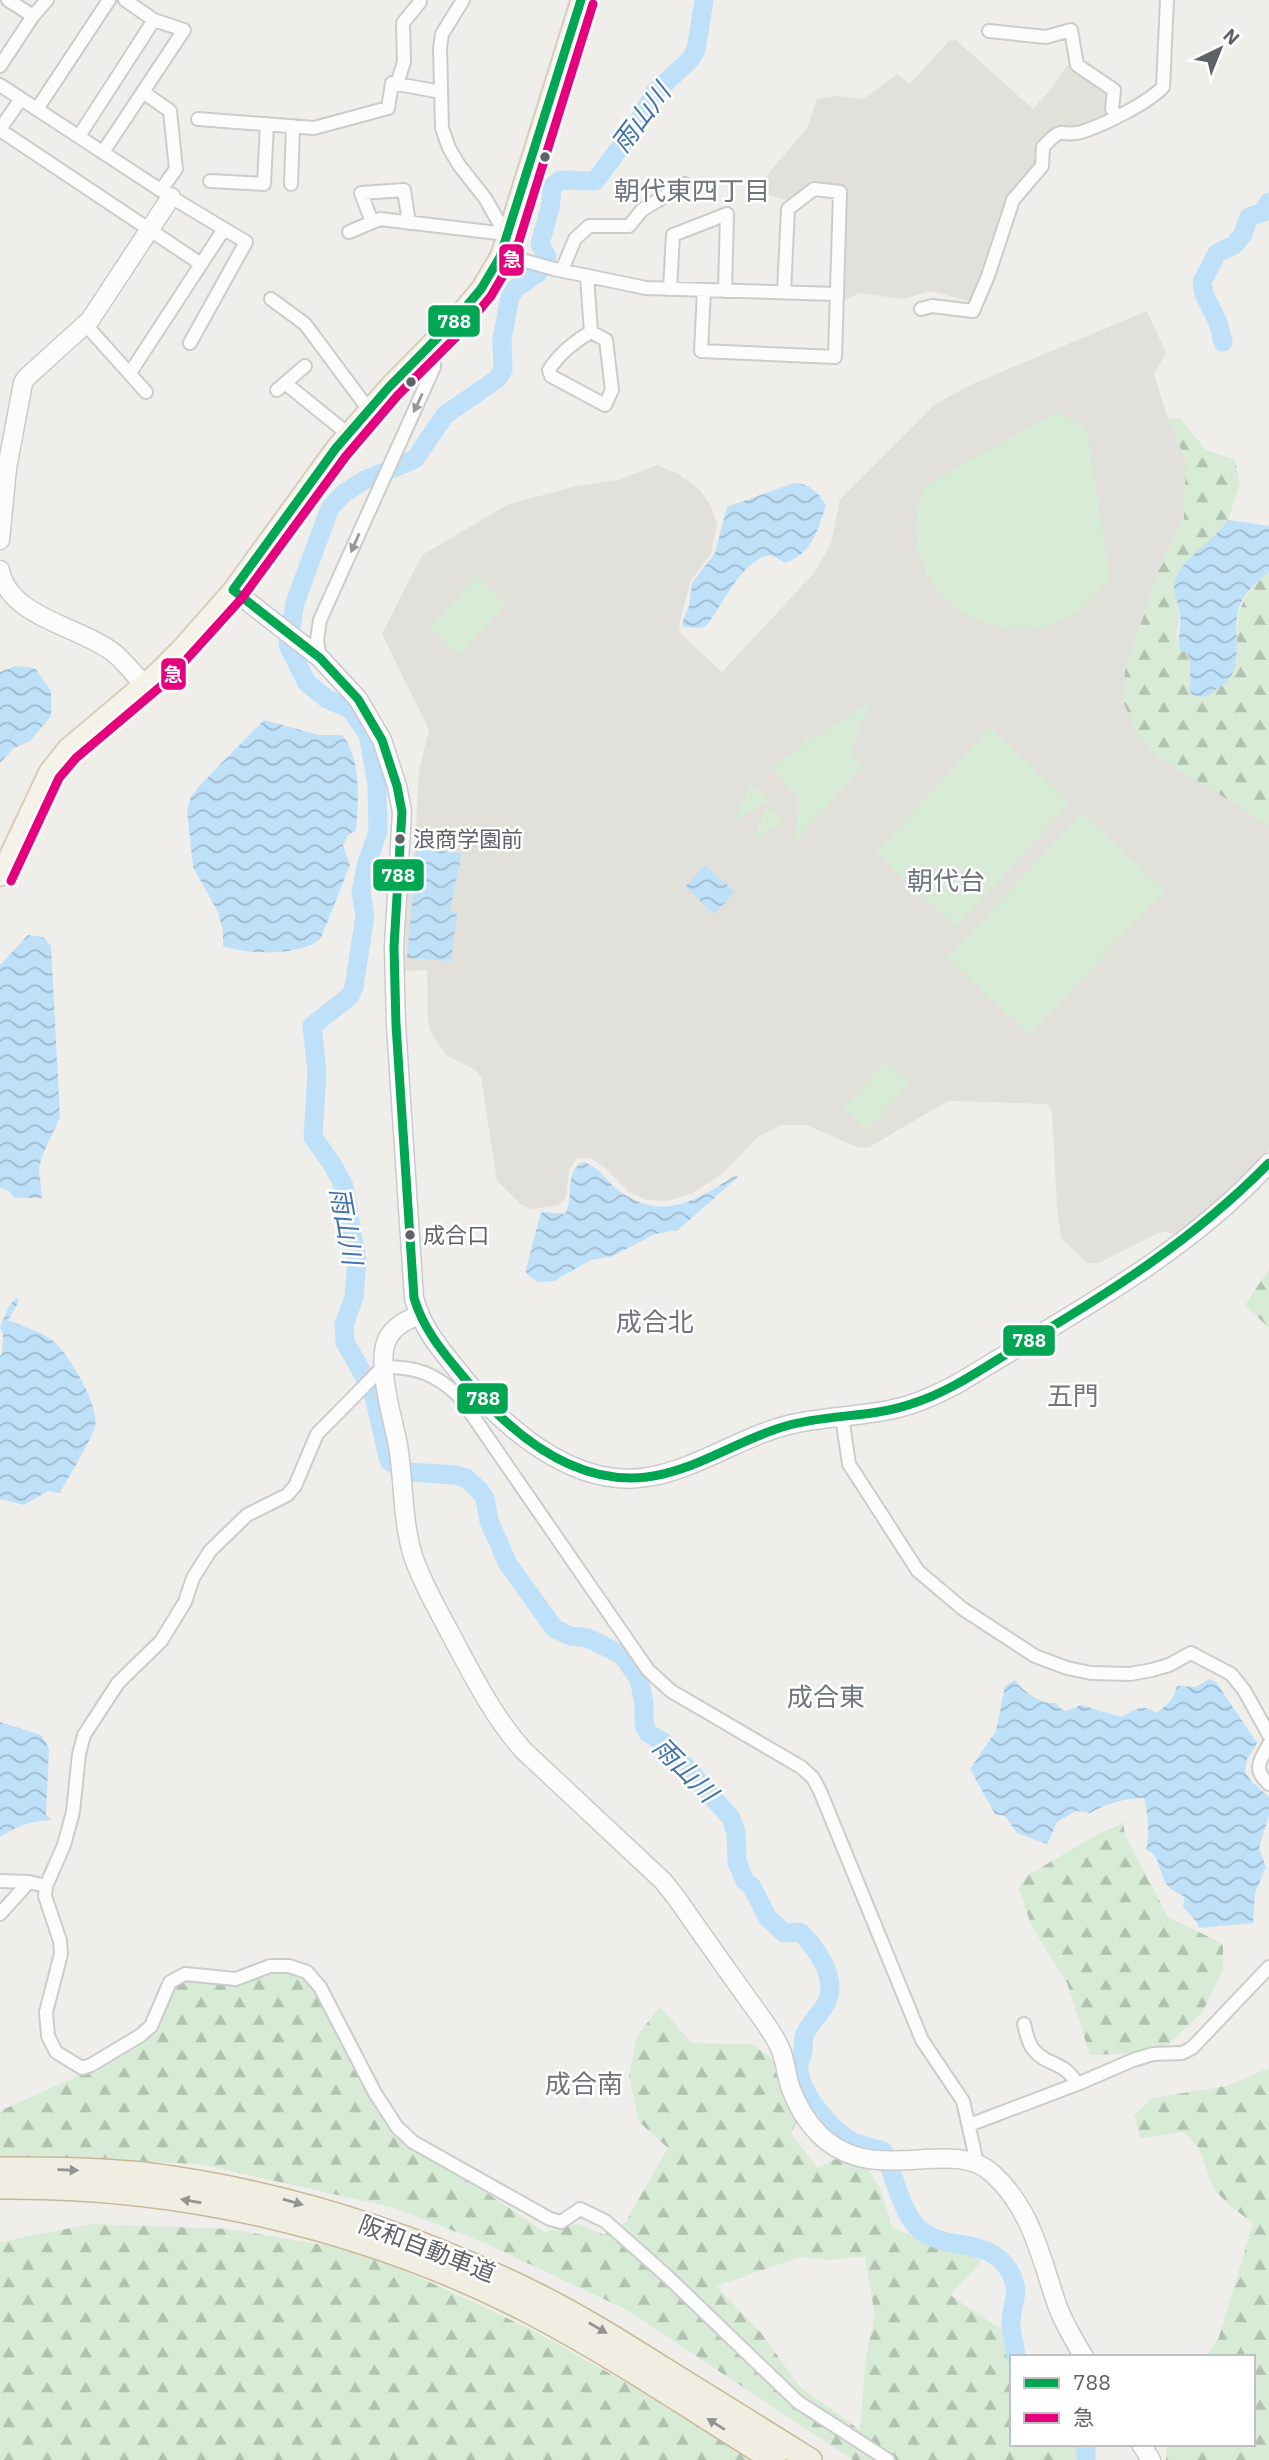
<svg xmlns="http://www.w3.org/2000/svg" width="1269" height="2460" font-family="'IBM Plex Sans','Noto Sans JP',sans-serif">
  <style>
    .education { fill: #e2e0da }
    .forest { fill: url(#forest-firs); fill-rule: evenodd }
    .pitch { fill: #d8ebd6 }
    .water { fill: url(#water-waves) }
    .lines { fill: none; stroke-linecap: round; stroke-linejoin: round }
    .river { stroke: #bfe0f9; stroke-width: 19 }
    .street-casing { stroke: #cbcccc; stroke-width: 16 }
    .secondary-casing { stroke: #cacacb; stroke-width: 21 }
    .primary-casing { stroke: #d7ceb8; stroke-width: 23 }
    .highway-casing { stroke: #c8b996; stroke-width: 26 }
    .street { stroke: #fdfcfc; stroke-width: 12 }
    .secondary { stroke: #fdfcfc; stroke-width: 18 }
    .primary { stroke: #f4f2e9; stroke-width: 19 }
    .highway { stroke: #f0ede3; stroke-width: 23 }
    .bus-1-casing { stroke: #fff; stroke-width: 14 }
    .bus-2-casing { stroke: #fff; stroke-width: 14 }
    .bus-1 { stroke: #00a651; stroke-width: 9 }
    .bus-2 { stroke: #e5007d; stroke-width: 9 }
    .oneway { fill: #96999c }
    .oneway2 { fill: #929393 }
    .bus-dot { fill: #5f6368; stroke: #fff; stroke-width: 2.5 }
    .labels { text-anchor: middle; stroke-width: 5; stroke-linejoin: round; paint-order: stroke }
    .bus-label { font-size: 22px; fill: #5f6368; stroke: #fff; text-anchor: start }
    .street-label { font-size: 24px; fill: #5f6368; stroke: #fff }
    .water-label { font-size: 26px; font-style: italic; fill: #4174aa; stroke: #fff }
    .neighbourhood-label { font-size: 26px; fill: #70757a; stroke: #fff }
    .line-badge { stroke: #fff; stroke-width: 2.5 }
    .badge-label { font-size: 19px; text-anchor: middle; font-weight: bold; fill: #fff }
  </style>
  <defs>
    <pattern id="forest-firs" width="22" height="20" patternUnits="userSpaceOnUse" patternTransform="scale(1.75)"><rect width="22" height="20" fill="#d8ebd6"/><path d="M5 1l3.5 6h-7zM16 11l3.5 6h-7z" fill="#b2c2b1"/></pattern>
    <pattern id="water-waves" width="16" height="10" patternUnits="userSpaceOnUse" patternTransform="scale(1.75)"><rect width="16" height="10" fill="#bfe0f9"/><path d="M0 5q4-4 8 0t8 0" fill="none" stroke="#9eb9cd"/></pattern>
  </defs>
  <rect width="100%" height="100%" fill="#efeeea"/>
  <path class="education" d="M 956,40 L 1033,109 L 1052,88 L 1067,65 L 1108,91 L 1108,114 L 1081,128 L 1069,130 L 1056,126 L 1047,136 L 1037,165 L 1011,197 L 973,302 L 930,291 L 903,299 L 859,293 L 841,302 L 846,188 L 814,184 L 788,200 L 766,195 L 761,182 L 807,128 L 817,99 L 838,96 L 863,99 L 897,74 L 910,84 L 949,41 Z
    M 1147,311 L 1166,353 L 1154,374 L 1168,419 L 1186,461 L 1186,493 L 1184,518 L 1159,569 L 1125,671 L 1158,757 L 1269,825 L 1269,1149 L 1259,1163 L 1202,1219 L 1174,1234 L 1163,1231 L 1099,1263 L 1087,1263 L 1061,1238 L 1057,1206 L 1052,1113 L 1048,1104 L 948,1101 L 868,1148 L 857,1147 L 806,1125 L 780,1125 L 758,1137 L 724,1172 L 693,1193 L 666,1201 L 647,1200 L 629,1192 L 603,1166 L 590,1158 L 577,1158 L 569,1170 L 566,1197 L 559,1205 L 533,1209 L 523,1206 L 497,1181 L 481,1077 L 474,1069 L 447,1056 L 431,1033 L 428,1021 L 427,970 L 405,971 L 406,907 L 415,845 L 419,771 L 429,730 L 382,634 L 422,555 L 509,504 L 577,486 L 619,480 L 657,465 L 678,474 L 699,489 L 711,506 L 717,524 L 711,553 L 690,582 L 679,626 L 681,634 L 722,672 L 815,572 L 831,543 L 840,499 L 934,405 L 970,385 Z"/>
  <path class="forest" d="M 1180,418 L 1206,450 L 1235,460 L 1240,483 L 1228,520 L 1220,532 L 1187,561 L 1176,638 L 1191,660 L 1189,686 L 1237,663 C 1237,616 1233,605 1269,571 L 1269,825 L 1158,757 L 1138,735 L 1123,701 L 1125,671 L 1159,569 L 1184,518 L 1186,461 L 1168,419 Z
    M 1269,1269 L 1269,1328 L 1245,1305 Z
    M 1123,1823 L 1125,1835 L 1168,1917 L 1223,1944 L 1223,1970 L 1203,2011 L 1170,2043 L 1145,2053 L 1090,2055 L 1067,1983 L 1031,1925 L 1019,1888 L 1028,1875 L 1098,1834 Z
    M 270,1966 L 307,1972 L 397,2127 L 433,2152 L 474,2184 L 544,2232 L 579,2224 L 604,2235 L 625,2223 L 668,2148 L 639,2122 L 629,2075 L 637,2036 L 660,2007 L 692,2043 L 753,2044 L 776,2062 L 801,2113 L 791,2134 L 818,2168 L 845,2154 L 864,2163 L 880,2188 L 892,2227 L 930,2244 L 970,2252 L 981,2262 L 950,2295 L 1007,2333 L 1012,2358 L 1012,2444 L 1076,2444 L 1081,2450 L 1082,2460 L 853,2460 L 625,2309 L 487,2244 L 395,2208 L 200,2164 L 0,2156 L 0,2111 L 69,2080 L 141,2035 L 170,1982 L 185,1974 L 236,1979 ZM 865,2256 L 875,2316 L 866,2355 L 860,2430 L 799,2386 L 762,2334 L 716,2286 L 801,2257 L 830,2260 Z
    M 1269,2068 L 1269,2460 L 1166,2460 L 1167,2444 L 1253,2444 L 1253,2357 L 1207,2357 L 1219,2337 L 1253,2223 L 1229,2205 L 1213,2188 L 1199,2148 L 1184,2132 L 1141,2138 L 1134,2115 L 1153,2098 L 1226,2086 Z
    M 91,2224 L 228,2229 L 365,2252 L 528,2328 L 670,2407 L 750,2460 L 0,2460 L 0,2242 Z"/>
  <path class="pitch" d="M 1056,412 L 1086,427 L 1110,577 C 1037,689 876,604 925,486 Z
    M 476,576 L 506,604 L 459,655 L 429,628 Z
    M 872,700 L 850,753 L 864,765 L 826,807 L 823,813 L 821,813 L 794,843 L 799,798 L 771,767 L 804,745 L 805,737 L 815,738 Z
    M 990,728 L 1070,803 L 956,927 L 876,852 Z
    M 750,785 L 763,794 L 768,801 L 734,821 Z
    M 767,807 L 780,817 L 784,823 L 753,840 Z
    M 1082,813 L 1165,890 L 1030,1035 L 947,958 Z
    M 886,1061 L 910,1083 L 867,1130 L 843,1108 Z"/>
  <path class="water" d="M 794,483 C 810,484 819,492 826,506 C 817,531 812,554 785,563 L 772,555 C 743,556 722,607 706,626 L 698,628 L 684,627 L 682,623 L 689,606 L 692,583 L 715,553 L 727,507 Z
    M 1228,520 L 1269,526 L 1269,571 C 1259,581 1245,591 1240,605 C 1229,632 1249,668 1220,687 C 1207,695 1209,700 1191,694 C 1187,680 1194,665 1187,653 L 1181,651 C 1176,635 1182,629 1180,614 C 1179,605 1174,596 1174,587 C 1175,562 1214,542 1228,520 Z
    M 15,666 L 35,668 L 51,691 L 51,716 L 30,741 L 14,748 L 0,763 L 0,672 Z
    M 264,720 L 319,735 L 342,735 C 361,756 359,802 356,830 L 348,835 L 343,845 L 350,865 L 321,938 C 304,956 246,955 223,946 L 223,931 L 218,912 L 193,867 L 187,811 L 191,797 L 200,785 Z
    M 417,849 L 462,853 L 450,910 L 457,912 L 451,961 L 407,958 Z
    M 705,865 L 735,892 L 714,914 L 685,887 Z
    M 28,935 L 43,937 L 51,946 L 60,1117 L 42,1156 L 39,1169 L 42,1198 L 15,1198 L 9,1191 L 0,1188 L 0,965 Z
    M 584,1162 C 598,1166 606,1181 617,1189 C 661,1224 697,1200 736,1175 L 738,1177 L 678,1230 L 655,1234 L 613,1256 L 591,1260 L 554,1281 L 537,1282 L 526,1273 L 526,1269 L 540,1216 L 542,1212 L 565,1214 C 575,1198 563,1169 584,1162 Z
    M 17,1297 L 19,1301 L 8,1320 C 22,1327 40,1331 52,1340 C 68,1352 100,1406 95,1426 C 91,1442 68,1477 60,1493 L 48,1491 L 24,1505 L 0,1499 L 0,1356 L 2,1354 L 3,1335 L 0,1327 L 9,1306 Z
    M 1209,1679 L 1216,1682 L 1257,1743 L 1247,1759 L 1245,1772 L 1252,1782 L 1269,1797 L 1269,1815 L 1259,1848 L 1266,1867 L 1255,1893 L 1253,1923 L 1199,1928 L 1197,1922 L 1183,1907 L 1185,1897 C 1178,1893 1170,1890 1166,1883 C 1158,1871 1161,1855 1146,1850 C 1150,1831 1148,1815 1144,1798 C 1125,1798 1106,1804 1090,1813 L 1076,1811 L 1057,1822 L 1047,1844 L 1017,1833 L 1005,1816 L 995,1814 L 970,1769 L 996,1731 L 1005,1686 L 1015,1680 C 1024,1693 1041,1704 1056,1703 L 1060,1708 L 1066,1711 L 1081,1705 L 1121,1717 C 1134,1710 1144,1703 1156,1713 C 1168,1705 1173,1700 1177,1686 L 1196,1687 Z
    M 0,1722 L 41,1735 L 49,1748 L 46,1815 L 52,1820 C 29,1821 20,1825 0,1837 Z"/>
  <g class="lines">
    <path class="river" d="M 704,0 L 696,50 L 690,60 L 655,92 L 634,129 L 595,181 L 560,180 L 552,187 L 550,208 L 540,244 L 547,257 L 538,273 L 516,288 L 510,297 L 502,339 L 503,370 L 497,379 L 445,415 L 415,459 L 365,480 L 344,493 L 330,508 L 295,603 L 288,645 L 307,683 L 327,699 L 350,709 L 368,734 L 377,784 L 378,831 L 366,866 L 361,892 L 365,916 L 354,987 L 350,996 L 312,1026 L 317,1072 L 313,1137 L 332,1164 L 344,1186 L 357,1262 L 354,1297 L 344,1325 L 345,1342 L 373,1392 L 389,1461 L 408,1472 L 455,1475 L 466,1478 L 480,1491 L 485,1499 L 489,1521 L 508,1564 L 554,1628 L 570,1636 L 588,1638 L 622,1655 L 639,1679 L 644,1703 L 644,1725 L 648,1733 L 665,1743 L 731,1818 L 736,1832 L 737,1862 L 745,1881 L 752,1887 L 768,1918 L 784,1933 L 800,1932 C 814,1945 830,1968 830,1988 C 830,2008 812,2018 805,2034 C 802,2040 804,2044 803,2050 C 803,2055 799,2060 799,2065 C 797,2090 831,2131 853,2142 C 862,2146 874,2148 883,2151 C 893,2172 901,2209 916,2226 C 942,2254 989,2234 1010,2272 C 1021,2292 1013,2300 1011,2319 C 1010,2330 1015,2345 1016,2357
      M 1223,342 L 1218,322 L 1204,294 L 1202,282 L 1217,253 L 1234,245 L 1243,234 L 1249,217 L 1263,212 L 1269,202
      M 1083,2444 L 1086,2448 L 1086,2460"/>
    <g class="street-casing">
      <path id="street" d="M 463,0 L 442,34 L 440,48 L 442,128 L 449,148 L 459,165 L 485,198 L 507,237
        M 33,16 L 47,0
        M 989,31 L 1046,37 L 1071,30 L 1077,65 L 1114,90 L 1112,109 L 1117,116
        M 0,66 L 33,16 L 8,0
        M 397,84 L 404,62 L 403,23 L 420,2
        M 0,85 L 171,197 L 246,242 L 190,343
        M 143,92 L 170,111 L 176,169 L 161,190
        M 37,109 L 109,0
        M 198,119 L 314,128 L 388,108 L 392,83 L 441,92
        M 0,129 L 21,99
        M 0,130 L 201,264
        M 79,136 L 154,20
        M 103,152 L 184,30 L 154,20 L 125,0
        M 210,181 L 264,184 L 267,124
        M 291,184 L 293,126
        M 372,222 L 361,193 L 404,190 L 409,223
        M 349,232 L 380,219 L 506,234
        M 501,254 L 554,269 L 646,288 L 836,294
        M 562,270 L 575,239 L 589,226 L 629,226 L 642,210 L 685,184
        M 587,276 L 591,332 C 576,340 558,355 549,370 L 551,376 L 605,405 L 612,390 L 606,340 L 591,332
        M 670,289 L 673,235 L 727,214 L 725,291
        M 704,291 L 701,351 L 835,357 L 840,192 L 814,189 L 788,209 L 784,292
        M 271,299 L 305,324 L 369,410
        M 921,309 L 932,306 L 973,311 L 988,276 L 1013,200 L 1042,166 L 1043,147 C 1066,123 1058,138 1081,132 C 1102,126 1148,103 1163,87 L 1167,0
        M 85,324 L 146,392
        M 130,373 L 224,229
        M 285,383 L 348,434
        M 277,390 L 305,366
        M 320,658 L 317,640 L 320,620 L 434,367 L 433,343
        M 842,1417 L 849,1464 L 918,1571 L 963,1609 L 1035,1656 L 1067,1668 L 1091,1673 L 1130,1674 L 1152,1670 L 1169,1665 L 1191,1653 L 1231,1674 L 1244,1690 L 1269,1735
        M 1269,1744 C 1260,1761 1252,1769 1269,1784
        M 0,1881 L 29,1882 L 46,1886
        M 0,1914 L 29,1882
        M 1024,2024 C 1026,2032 1028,2044 1034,2050 C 1046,2066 1064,2060 1077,2084
        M 969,2125 L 1080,2083 L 1133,2060 L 1153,2054 L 1182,2053 L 1192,2048 L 1269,1967
        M 888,2460 L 798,2402 L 668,2277 L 605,2221 L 580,2209 L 561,2222 L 550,2219 L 413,2142 L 397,2127 L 375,2093 L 320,1987 L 307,1972 L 289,1966 L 270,1966 L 236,1979 L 185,1974 L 170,1982 L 151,2026 L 141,2035 L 91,2065 L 82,2068 L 56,2052 L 48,2036 L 46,2012 L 61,1954 L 60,1941 L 45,1896 L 46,1886 L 64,1845 L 73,1812 L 79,1754 L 84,1735 L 118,1683 L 161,1641 L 185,1602 L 193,1578 L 210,1551 L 247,1515 L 287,1495 L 295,1486 L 317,1434 L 383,1367 C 417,1367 434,1373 459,1396 L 648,1670 L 671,1691 L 801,1767 L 813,1778 L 820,1791 L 922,2040 L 963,2101 L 977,2163"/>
    </g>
    <g class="secondary-casing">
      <path id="secondary" d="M 0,540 L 7,468 L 23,383 L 26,378 L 90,320 L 171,197
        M 0,570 C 9,618 80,626 114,653 C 125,662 134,674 144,685
        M 233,590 L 320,658 L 358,699 L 382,740 L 397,786 L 402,812 L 394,947 L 396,1025 L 414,1298 C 421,1325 437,1345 454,1366 C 497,1422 571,1490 648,1477 C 697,1469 740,1437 788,1425 C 824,1416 862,1417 898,1408 C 919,1403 938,1394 957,1384 C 1064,1318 1184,1257 1269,1163
        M 419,1315 C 407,1320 396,1325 389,1336 C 374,1359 393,1419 398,1445 C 404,1482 402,1520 413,1556 C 422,1583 437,1608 450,1633 C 472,1674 492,1715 523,1750 L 663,1881 L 678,1900 C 700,1932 723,1964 745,1995 C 757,2012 772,2030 780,2048 C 786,2061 786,2076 791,2089 C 797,2105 807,2122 819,2134 C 876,2190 950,2134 993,2174 C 1032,2210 1041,2258 1057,2305 C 1064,2324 1074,2340 1084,2357
        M 1141,2444 L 1151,2460"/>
    </g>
    <g class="primary-casing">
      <path id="primary" d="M 0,876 L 49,772 L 67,749 L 157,673 L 181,649 L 233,590 L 336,448 L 389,387 L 454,321 L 481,289 L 500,257 L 507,237 L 581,0"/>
    </g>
    <g class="highway-casing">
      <path id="highway" d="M 0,2169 C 48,2169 96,2169 143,2174 C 281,2191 413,2233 537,2295 C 583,2318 627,2346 670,2373 C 716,2402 763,2431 810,2460
        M 0,2187 C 182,2185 368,2228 530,2312 C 614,2356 694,2410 774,2460"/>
    </g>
    <use href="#street" class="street"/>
    <use href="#secondary" class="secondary"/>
    <use href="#primary" class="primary"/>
    <use href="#highway" class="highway"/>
    <g class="bus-1-casing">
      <path id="bus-1" d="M 233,590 L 320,658 L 358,699 L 382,740 L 397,786 L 402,812 L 394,947 L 396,1025 L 414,1298 C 423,1328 441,1350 461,1374 C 506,1429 570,1486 647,1477 C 696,1471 739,1439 786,1426 C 827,1414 870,1418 911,1404 C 950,1392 983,1368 1018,1347 C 1111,1292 1193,1240 1269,1163
        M 233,590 L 336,448 L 389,387 L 454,321 L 481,289 L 500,257 L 581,0"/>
    </g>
    <g class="bus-2-casing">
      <path id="bus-2" d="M 11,881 L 59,778 L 76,758 L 166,682 L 242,598 L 346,456 L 398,395 L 463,330 L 491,296 L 511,262 L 519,241 L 593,4"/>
    </g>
    <use href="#bus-1" class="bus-1"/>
    <use href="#bus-2" class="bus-2"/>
  </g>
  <defs><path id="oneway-solid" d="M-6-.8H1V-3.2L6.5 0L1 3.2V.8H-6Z" transform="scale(1.75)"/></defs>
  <g class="oneway">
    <use href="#oneway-solid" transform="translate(418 403) rotate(115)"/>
    <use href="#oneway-solid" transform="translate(355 543) rotate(114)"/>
  </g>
  <g class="oneway2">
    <use href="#oneway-solid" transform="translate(68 2170) rotate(2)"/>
    <use href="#oneway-solid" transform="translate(191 2201) rotate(-170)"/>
    <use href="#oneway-solid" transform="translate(293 2202) rotate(16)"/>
    <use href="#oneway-solid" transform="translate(598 2328) rotate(30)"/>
    <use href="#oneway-solid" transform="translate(716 2424) rotate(-148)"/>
  </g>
  <g class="bus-dot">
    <circle cx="545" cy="157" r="6"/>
    <circle cx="411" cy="382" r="6"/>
    <circle cx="400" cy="839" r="6"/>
    <circle cx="410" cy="1235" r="6"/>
  </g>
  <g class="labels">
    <g class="bus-label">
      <text x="413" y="847">浪商学園前</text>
      <text x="423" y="1243">成合口</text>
    </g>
    <g class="street-label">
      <text transform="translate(427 2249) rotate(21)" y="8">阪和自動車道</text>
    </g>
    <g class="water-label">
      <text transform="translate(641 118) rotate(-53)" y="9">雨山川</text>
      <text transform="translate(346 1226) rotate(80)" y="9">雨山川</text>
      <text transform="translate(685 1770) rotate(45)" y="9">雨山川</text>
    </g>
    <g class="neighbourhood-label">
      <text x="692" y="200">朝代東四丁目</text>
      <text x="946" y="890">朝代台</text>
      <text x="655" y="1331">成合北</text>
      <text x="1073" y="1405">五門</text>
      <text x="826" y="1706">成合東</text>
      <text x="584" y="2093">成合南</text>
    </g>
  </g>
  <g class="line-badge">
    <rect x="498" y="243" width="27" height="34" rx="7" fill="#e5007d"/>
    <rect x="427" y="304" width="54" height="34" rx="7" fill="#00a651"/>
    <rect x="160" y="657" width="27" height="34" rx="7" fill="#e5007d"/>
    <rect x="372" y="858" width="53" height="34" rx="7" fill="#00a651"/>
    <rect x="1002" y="1324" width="54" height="33" rx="7" fill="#00a651"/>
    <rect x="456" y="1382" width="53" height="33" rx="7" fill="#00a651"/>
  </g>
  <g class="badge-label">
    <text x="512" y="266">急</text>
    <text x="454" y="328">788</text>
    <text x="173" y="681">急</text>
    <text x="398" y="882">788</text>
    <text x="1029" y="1347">788</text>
    <text x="483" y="1405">788</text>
  </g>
  <rect x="1010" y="2355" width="245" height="91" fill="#ffffff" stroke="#bfc1c3" stroke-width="2"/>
  <rect x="1024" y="2378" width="35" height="10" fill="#00a651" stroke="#bfc1c3" stroke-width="2"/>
  <text x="1073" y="2390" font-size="21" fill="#5f6368">788</text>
  <rect x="1024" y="2413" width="35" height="10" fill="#e5007d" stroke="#bfc1c3" stroke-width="2"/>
  <text x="1073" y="2425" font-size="21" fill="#5f6368">急</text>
  <g transform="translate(1220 49) rotate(43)" stroke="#ffffff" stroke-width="5" paint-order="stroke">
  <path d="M0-5L12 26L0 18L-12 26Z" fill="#5f6368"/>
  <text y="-10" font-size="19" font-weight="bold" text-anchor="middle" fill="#5f6368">N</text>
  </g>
</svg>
